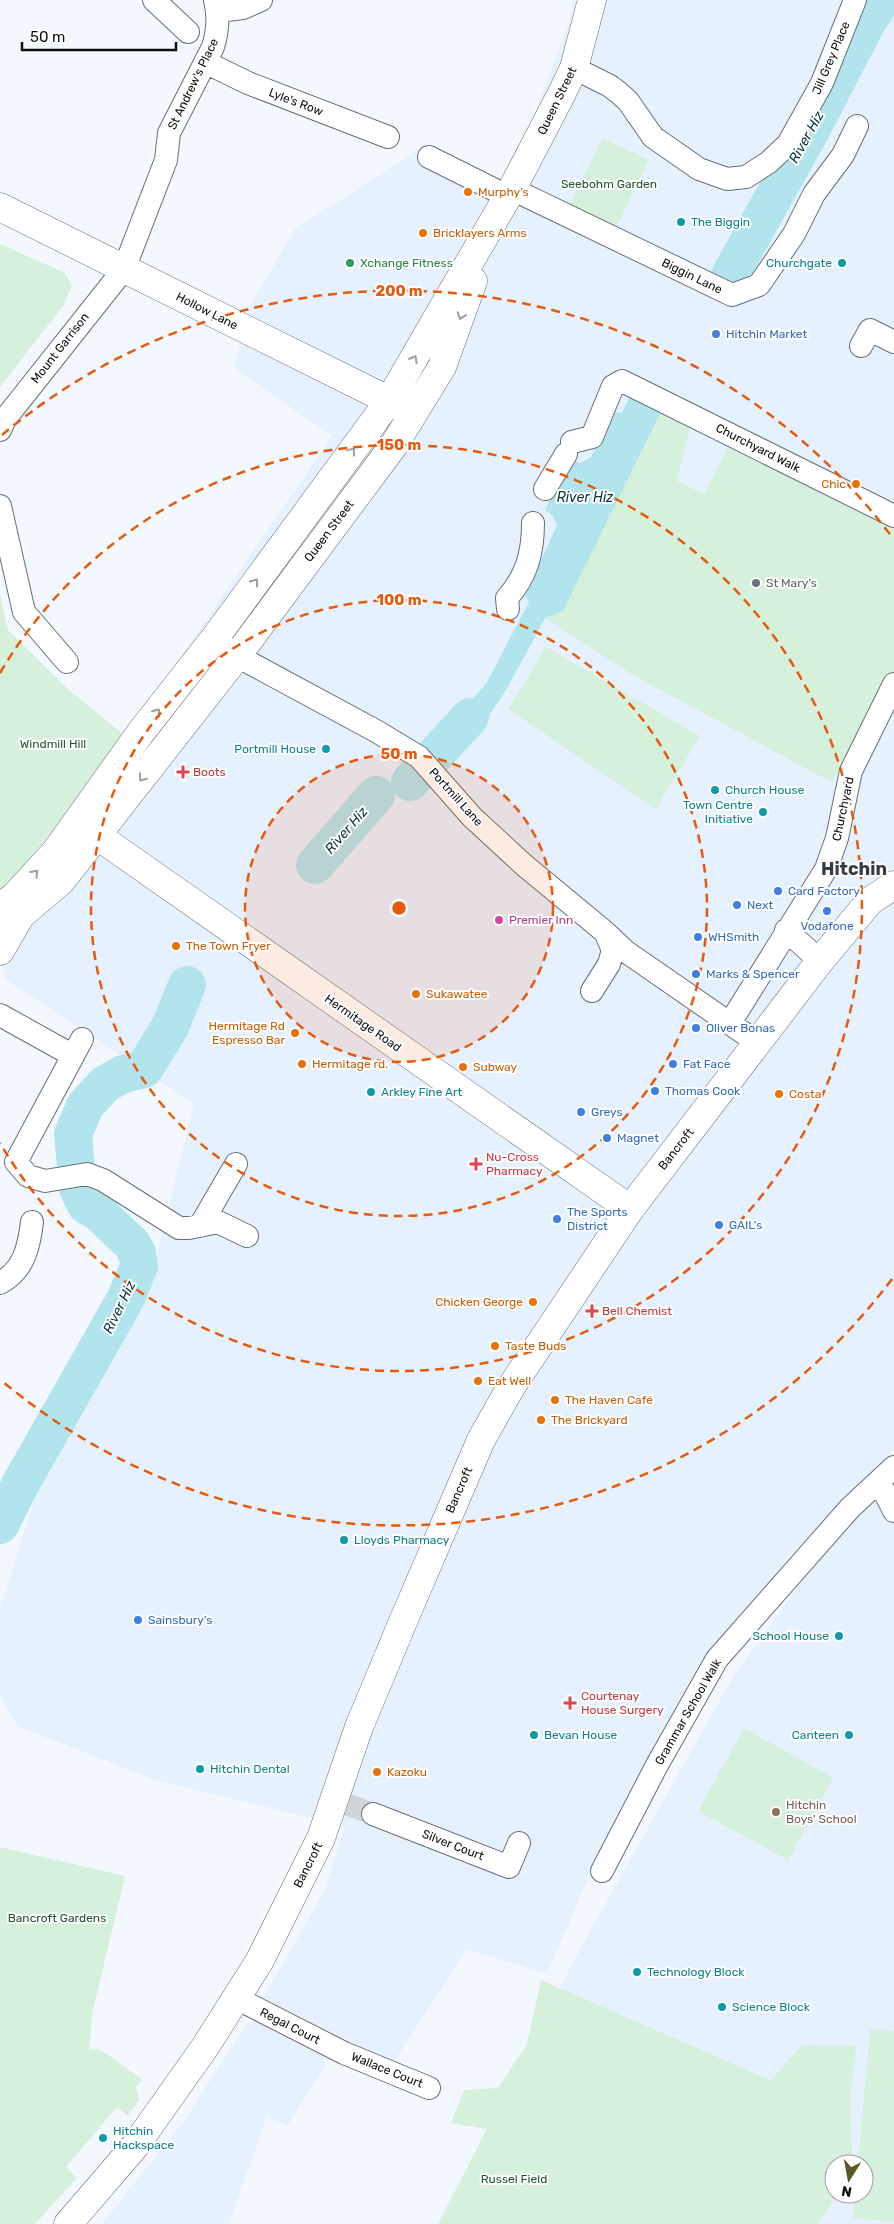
<svg xmlns="http://www.w3.org/2000/svg" width="894" height="2224" font-family="Rubik,sans-serif">
  <style>
    .built { fill: #e6f1ff; fill-rule: evenodd }
    .green { fill: #d5f1db }
    .water { fill: #b2e4ed }
    .lines { fill: none; stroke-linecap: round; stroke-linejoin: round }
    .river { stroke: #b2e4ed; stroke-width: 38 }
    .street-tunnel { stroke: #d0d5da; stroke-width: 22; stroke-dasharray: 22 11; stroke-linecap: butt }
    .street-casing { stroke: #696e75; stroke-width: 24 }
    .secondary-casing { stroke: #696e75; stroke-width: 29 }
    .street { stroke: #fff; stroke-width: 22 }
    .secondary { stroke: #fff; stroke-width: 28 }
    .oneway { stroke: #9e9fa0 }
    .ring { fill: none; stroke: #e8590c; stroke-width: 2.5; stroke-dasharray: 9 6 }
    .food-dot { fill: #e8710a; stroke: #fff; stroke-width: 2 }
    .culture-dot { fill: #0f9aa8; stroke: #fff; stroke-width: 2 }
    .leisure-dot { fill: #2e9e5b; stroke: #fff; stroke-width: 2 }
    .shop-dot { fill: #3f7fe0; stroke: #fff; stroke-width: 2 }
    .worship-dot { fill: #6b7280; stroke: #fff; stroke-width: 2 }
    .health-dot { fill: #e0444e; stroke: #fff; stroke-width: 2 }
    .hotel-dot { fill: #d1479c; stroke: #fff; stroke-width: 2 }
    .education-dot { fill: #8d6e63; stroke: #fff; stroke-width: 2 }
    .labels { text-anchor: middle; stroke-width: 4; stroke-linejoin: round; paint-order: stroke }
    .street-label { font-size: 12px; fill: #0c0e11; stroke: #fff }
    .park-label { font-size: 12px; fill: #1f5531; stroke: #fff }
    .food-label { font-size: 12px; fill: #c56008; stroke: #fff; text-anchor: start }
    .culture-label { font-size: 12px; fill: #0d838f; stroke: #fff; text-anchor: start }
    .leisure-label { font-size: 12px; fill: #27864d; stroke: #fff; text-anchor: start }
    .shop-label { font-size: 12px; fill: #366cbe; stroke: #fff; text-anchor: start }
    .worship-label { font-size: 12px; fill: #5b616d; stroke: #fff; text-anchor: start }
    .health-label { font-size: 12px; fill: #be3a42; stroke: #fff; text-anchor: start }
    .hotel-label { font-size: 12px; fill: #b23c85; stroke: #fff; text-anchor: start }
    .education-label { font-size: 12px; fill: #785e54; stroke: #fff; text-anchor: start }
    .water-label { font-size: 14px; font-style: italic; fill: #09383f; stroke: #fff }
    .district-label { font-size: 18px; font-weight: bold; fill: #373b42; stroke: #fff }
    .centre { fill: #e8590c; stroke: #fff; stroke-width: 2.5 }
    .ring-label { font-size: 15px; text-anchor: middle; font-weight: bold; fill: #e8590c; stroke: #fff; stroke-width: 4; stroke-linejoin: round; paint-order: stroke }
  </style>
  <rect width="100%" height="100%" fill="#f3f8fe"/>
  <path class="built" d="M 573,0 L 894,0 L 894,1449 L 789,1556 L 684,1702 L 588,1879 L 547,1974 L 467,1949 L 393,2063 L 262,2000 L 324,1892 L 345,1826 L 155,1780 L 17,1726 L 0,1695 L 0,1609 L 48,1455 L 153,1271 L 194,1104 L 6,980 L 0,953 L 0,896 L 65,815 L 162,684 L 332,436 L 234,368 L 248,309 L 295,229 L 420,149 L 506,188 L 568,26 Z
    M 891,1492 L 894,1497 L 894,2224 L 438,2224 L 580,1949 L 734,1675 L 850,1516 ZM 834,2164 L 864,2164 L 864,2194 L 834,2194 Z
    M 258,2022 L 322,2053 L 325,2066 L 287,2126 L 267,2116 L 229,2224 L 102,2224 L 184,2121 L 246,2025 Z"/>
  <path class="green" d="M 602,138 L 649,160 L 615,230 L 568,208 Z
    M 0,244 L 65,273 L 72,286 L 63,306 L 0,387 Z
    M 663,408 L 691,422 L 677,481 L 704,494 L 731,440 L 894,527 L 894,674 L 867,726 L 831,782 L 631,674 L 546,618 L 563,611 Z
    M 0,595 L 8,630 L 69,690 L 123,734 L 65,815 L 0,896 Z
    M 546,647 L 700,736 L 656,809 L 508,709 Z
    M 744,1728 L 833,1778 L 788,1860 L 698,1811 Z
    M 0,1847 L 125,1876 L 93,2010 L 89,2049 L 101,2050 L 142,2079 L 136,2088 L 139,2100 L 128,2116 L 117,2107 L 66,2167 L 77,2178 L 35,2224 L 0,2224 Z
    M 541,1980 L 770,2080 L 803,2045 L 856,2046 L 851,2090 L 852,2164 L 834,2164 L 834,2192 L 828,2197 L 838,2195 L 818,2224 L 438,2224 L 487,2129 L 451,2123 L 464,2090 L 498,2088 L 527,2044 Z
    M 870,2029 L 894,2031 L 894,2222 L 853,2218 L 855,2194 L 864,2194 L 864,2164 L 858,2164 Z"/>
  <path class="water" d="M 631,394 L 663,408 L 563,611 L 545,618 C 527,651 479,753 440,758 L 435,753 L 434,742 L 486,684 L 529,602 L 525,596 L 557,525 L 552,515 L 545,510 L 570,459 L 580,463 L 591,457 L 614,412 L 622,413 Z"/>
  <g class="lines">
    <path class="river" d="M 730,275 L 810,132 L 866,24 L 882,0
      M 410,782 L 470,717
      M 315,865 L 376,795
      M 0,1525 L 21,1483 L 126,1298 L 139,1266 L 137,1253 L 132,1244 L 98,1212 L 86,1205 L 78,1189 L 73,1134 L 85,1106 L 105,1084 L 123,1074 L 144,1069 L 170,1027 L 187,985"/>
    <path class="street-tunnel" d="M 346,1804 L 373,1814"/>
    <g class="street-casing">
      <path id="street" d="M 154,0 L 188,32
        M 218,11 L 243,8 L 261,0
        M 205,62 L 248,83 L 388,137
        M 574,68 L 610,86 L 619,93 L 628,101 L 653,137 L 699,169 L 727,179 L 746,177 L 769,162 L 788,144 L 822,83 L 855,0
        M 429,157 L 507,196
        M 512,189 L 732,295 L 759,285 L 794,234 L 814,194 L 843,155 L 857,126
        M 861,346 L 870,330 L 894,342
        M 0,430 L 5,419 L 124,269 L 166,160 L 169,133 L 213,47 C 218,31 219,16 215,0
        M 572,442 L 592,437 L 613,386 L 622,381 L 894,516
        M 545,489 L 566,454
        M 0,506 L 24,612 L 67,662
        M 508,609 L 507,598 C 527,576 533,552 533,523
        M 224,646 L 237,656 L 376,731 L 419,757 L 472,817 L 524,865 L 605,932 L 613,950 L 609,964 L 592,991
        M 786,930 L 820,961
        M 607,934 L 625,951 L 758,1043
        M 0,1015 L 72,1055
        M 730,1023 L 826,869 L 837,838 L 851,771 L 894,684
        M 82,1039 L 16,1162 L 28,1176 L 45,1181 L 87,1174 L 103,1180 L 179,1228 L 189,1228 L 218,1222 L 247,1236
        M 200,1226 L 236,1164
        M 0,1283 C 24,1270 29,1247 32,1222
        M 879,1481 L 894,1511
        M 373,1814 L 509,1867 L 519,1843
        M 602,1871 L 657,1765 L 717,1659 L 850,1508 L 894,1467
        M 236,1998 L 344,2053 L 429,2088"/>
    </g>
    <g class="secondary-casing">
      <path id="secondary" d="M 0,207 L 406,409
        M 82,825 L 630,1209
        M 0,907 L 15,896 L 56,851 L 141,732 L 214,639 L 389,401 L 512,189 L 561,95 L 574,68 L 592,0
        M 0,926 L 21,915 L 61,881 L 237,656 L 394,445 L 442,367 L 473,281
        M 0,951 L 21,915
        M 68,2224 L 135,2146 L 205,2047 L 259,1962 L 321,1838 L 359,1727 L 402,1624 L 481,1440 L 511,1387 L 630,1209 L 820,961 L 870,901 L 894,885"/>
    </g>
    <use href="#street" class="street"/>
    <use href="#secondary" class="secondary"/>
  </g>
  <defs><path id="oneway-chevron" d="M-2-3.5L2.5 0L-2 3.5" fill="none" stroke-width="1.6" stroke-linecap="round" stroke-linejoin="round" transform="scale(1.25)"/></defs>
  <g class="oneway">
    <use href="#oneway-chevron" transform="translate(461 316) rotate(110)"/>
    <use href="#oneway-chevron" transform="translate(414 359) rotate(-60)"/>
    <use href="#oneway-chevron" transform="translate(352 451) rotate(-53)"/>
    <use href="#oneway-chevron" transform="translate(255 582) rotate(-54)"/>
    <use href="#oneway-chevron" transform="translate(157 712) rotate(-52)"/>
    <use href="#oneway-chevron" transform="translate(142 778) rotate(128)"/>
    <use href="#oneway-chevron" transform="translate(35 873) rotate(-48)"/>
  </g>
  <circle cx="399" cy="908" r="154" fill="#e8590c" fill-opacity=".12"/>
  <g class="ring">
    <circle cx="399" cy="908" r="154"/>
    <circle cx="399" cy="908" r="308"/>
    <path d="M0 673A463 463 0 1 1 0 1143"/>
    <path d="M892 1279A617 617 0 0 1 2 1381M2 435A617 617 0 0 1 892 537"/>
  </g>
  <g class="food-dot">
    <circle cx="468" cy="192" r="5"/>
    <circle cx="423" cy="233" r="5"/>
    <circle cx="856" cy="484" r="5"/>
    <circle cx="176" cy="946" r="5"/>
    <circle cx="416" cy="994" r="5"/>
    <circle cx="295" cy="1033" r="5"/>
    <circle cx="302" cy="1064" r="5"/>
    <circle cx="463" cy="1067" r="5"/>
    <circle cx="779" cy="1094" r="5"/>
    <circle cx="533" cy="1302" r="5"/>
    <circle cx="495" cy="1346" r="5"/>
    <circle cx="478" cy="1381" r="5"/>
    <circle cx="555" cy="1400" r="5"/>
    <circle cx="541" cy="1420" r="5"/>
    <circle cx="377" cy="1772" r="5"/>
  </g>
  <g class="culture-dot">
    <circle cx="681" cy="222" r="5"/>
    <circle cx="842" cy="263" r="5"/>
    <circle cx="326" cy="749" r="5"/>
    <circle cx="715" cy="790" r="5"/>
    <circle cx="763" cy="812" r="5"/>
    <circle cx="371" cy="1092" r="5"/>
    <circle cx="344" cy="1540" r="5"/>
    <circle cx="839" cy="1636" r="5"/>
    <circle cx="534" cy="1735" r="5"/>
    <circle cx="849" cy="1735" r="5"/>
    <circle cx="200" cy="1769" r="5"/>
    <circle cx="637" cy="1972" r="5"/>
    <circle cx="722" cy="2007" r="5"/>
    <circle cx="103" cy="2138" r="5"/>
  </g>
  <circle class="leisure-dot" cx="350" cy="263" r="5"/>
  <g class="shop-dot">
    <circle cx="716" cy="334" r="5"/>
    <circle cx="778" cy="891" r="5"/>
    <circle cx="737" cy="905" r="5"/>
    <circle cx="827" cy="911" r="5"/>
    <circle cx="698" cy="937" r="5"/>
    <circle cx="696" cy="974" r="5"/>
    <circle cx="696" cy="1028" r="5"/>
    <circle cx="673" cy="1064" r="5"/>
    <circle cx="655" cy="1091" r="5"/>
    <circle cx="581" cy="1112" r="5"/>
    <circle cx="607" cy="1138" r="5"/>
    <circle cx="557" cy="1219" r="5"/>
    <circle cx="719" cy="1225" r="5"/>
    <circle cx="138" cy="1620" r="5"/>
  </g>
  <circle class="worship-dot" cx="756" cy="583" r="5"/>
  <g class="health-dot">
    <path d="M180.5 764.5h5v5h5v5h-5v5h-5v-5h-5v-5h5z"/>
    <path d="M473.5 1156.5h5v5h5v5h-5v5h-5v-5h-5v-5h5z"/>
    <path d="M589.5 1303.5h5v5h5v5h-5v5h-5v-5h-5v-5h5z"/>
    <path d="M567.5 1695.5h5v5h5v5h-5v5h-5v-5h-5v-5h5z"/>
  </g>
  <circle class="hotel-dot" cx="499" cy="920" r="5"/>
  <circle class="education-dot" cx="776" cy="1812" r="5"/>
  <g class="labels">
    <g class="street-label">
      <text transform="translate(831 58) rotate(-67)" y="4">Jill Grey Place</text>
      <text transform="translate(193 84) rotate(-64)" y="4">St Andrew's Place</text>
      <text transform="translate(557 101) rotate(-64)" y="4">Queen Street</text>
      <text transform="translate(296 102) rotate(21)" y="4">Lyle's Row</text>
      <text transform="translate(692 276) rotate(26)" y="4">Biggin Lane</text>
      <text transform="translate(207 311) rotate(27)" y="4">Hollow Lane</text>
      <text transform="translate(60 348) rotate(-52)" y="4">Mount Garrison</text>
      <text transform="translate(758 448) rotate(27)" y="4">Churchyard Walk</text>
      <text transform="translate(329 531) rotate(-53)" y="4">Queen Street</text>
      <text transform="translate(456 797) rotate(48)" y="4">Portmill Lane</text>
      <text transform="translate(843 809) rotate(-78)" y="4">Churchyard</text>
      <text transform="translate(363 1023) rotate(35)" y="4">Hermitage Road</text>
      <text transform="translate(676 1149) rotate(-52)" y="4">Bancroft</text>
      <text transform="translate(459 1490) rotate(-66)" y="4">Bancroft</text>
      <text transform="translate(688 1712) rotate(-60)" y="4">Grammar School Walk</text>
      <text transform="translate(453 1845) rotate(21)" y="4">Silver Court</text>
      <text transform="translate(308 1865) rotate(-63)" y="4">Bancroft</text>
      <text transform="translate(290 2026) rotate(27)" y="4">Regal Court</text>
      <text transform="translate(387 2070) rotate(22)" y="4">Wallace Court</text>
    </g>
    <g class="park-label">
      <text x="609" y="188">Seebohm Garden</text>
      <text x="53" y="748">Windmill Hill</text>
      <text x="57" y="1922">Bancroft Gardens</text>
      <text x="514" y="2183">Russel Field</text>
    </g>
    <g class="food-label">
      <text x="478" y="196">Murphy's</text>
      <text x="433" y="237">Bricklayers Arms</text>
      <text x="846" y="488" text-anchor="end">Chic</text>
      <text x="186" y="950">The Town Fryer</text>
      <text x="426" y="998">Sukawatee</text>
      <text x="285" y="1030" text-anchor="end">Hermitage Rd<tspan x="285" dy="14">Espresso Bar</tspan></text>
      <text x="312" y="1068">Hermitage rd.</text>
      <text x="473" y="1071">Subway</text>
      <text x="789" y="1098">Costa</text>
      <text x="523" y="1306" text-anchor="end">Chicken George</text>
      <text x="505" y="1350">Taste Buds</text>
      <text x="488" y="1385">Eat Well</text>
      <text x="565" y="1404">The Haven Café</text>
      <text x="551" y="1424">The Brickyard</text>
      <text x="387" y="1776">Kazoku</text>
    </g>
    <g class="culture-label">
      <text x="691" y="226">The Biggin</text>
      <text x="832" y="267" text-anchor="end">Churchgate</text>
      <text x="316" y="753" text-anchor="end">Portmill House</text>
      <text x="725" y="794">Church House</text>
      <text x="753" y="809" text-anchor="end">Town Centre<tspan x="753" dy="14">Initiative</tspan></text>
      <text x="381" y="1096">Arkley Fine Art</text>
      <text x="354" y="1544">Lloyds Pharmacy</text>
      <text x="829" y="1640" text-anchor="end">School House</text>
      <text x="544" y="1739">Bevan House</text>
      <text x="839" y="1739" text-anchor="end">Canteen</text>
      <text x="210" y="1773">Hitchin Dental</text>
      <text x="647" y="1976">Technology Block</text>
      <text x="732" y="2011">Science Block</text>
      <text x="113" y="2135">Hitchin<tspan x="113" dy="14">Hackspace</tspan></text>
    </g>
    <g class="leisure-label">
      <text x="360" y="267">Xchange Fitness</text>
    </g>
    <g class="shop-label">
      <text x="726" y="338">Hitchin Market</text>
      <text x="788" y="895">Card Factory</text>
      <text x="747" y="909">Next</text>
      <text x="827" y="930" text-anchor="middle">Vodafone</text>
      <text x="708" y="941">WHSmith</text>
      <text x="706" y="978">Marks &amp; Spencer</text>
      <text x="706" y="1032">Oliver Bonas</text>
      <text x="683" y="1068">Fat Face</text>
      <text x="665" y="1095">Thomas Cook</text>
      <text x="591" y="1116">Greys</text>
      <text x="617" y="1142">Magnet</text>
      <text x="567" y="1216">The Sports<tspan x="567" dy="14">District</tspan></text>
      <text x="729" y="1229">GAIL's</text>
      <text x="148" y="1624">Sainsbury's</text>
    </g>
    <g class="worship-label">
      <text x="766" y="587">St Mary's</text>
    </g>
    <g class="health-label">
      <text x="193" y="776">Boots</text>
      <text x="486" y="1161">Nu-Cross<tspan x="486" dy="14">Pharmacy</tspan></text>
      <text x="602" y="1315">Bell Chemist</text>
      <text x="581" y="1700">Courtenay<tspan x="581" dy="14">House Surgery</tspan></text>
    </g>
    <g class="hotel-label">
      <text x="509" y="924">Premier Inn</text>
    </g>
    <g class="education-label">
      <text x="786" y="1809">Hitchin<tspan x="786" dy="14">Boys' School</tspan></text>
    </g>
    <g class="water-label">
      <text transform="translate(806 137) rotate(-61)" y="5">River Hiz</text>
      <text x="585" y="502">River Hiz</text>
      <text transform="translate(346 830) rotate(-49)" y="5">River Hiz</text>
      <text transform="translate(119 1307) rotate(-64)" y="5">River Hiz</text>
    </g>
    <g class="district-label">
      <text x="854" y="875">Hitchin</text>
    </g>
  </g>
  <circle cx="399" cy="908" r="8" class="centre"/>
  <g class="ring-label">
    <text x="399" y="296">200 m</text>
    <text x="399" y="450">150 m</text>
    <text x="399" y="605">100 m</text>
    <text x="399" y="759">50 m</text>
  </g>
  <g transform="translate(849 2179) rotate(191)"><circle r="24" fill="#ffffff" stroke="#9e9fa0"/>
  <path d="M0-4L9 19L0 12L-9 19Z" fill="#5c5825"/>
  <text y="-8" font-size="14" font-weight="bold" text-anchor="middle" fill="#0c0e11">N</text>
  </g>
  <path d="M22 42v8h154v-8" fill="none" stroke="#0c0e11" stroke-width="2.5"/>
  <text x="30" y="42" font-size="15" fill="#0c0e11" stroke="#ffffff" stroke-width="4" paint-order="stroke">50 m</text>
</svg>
